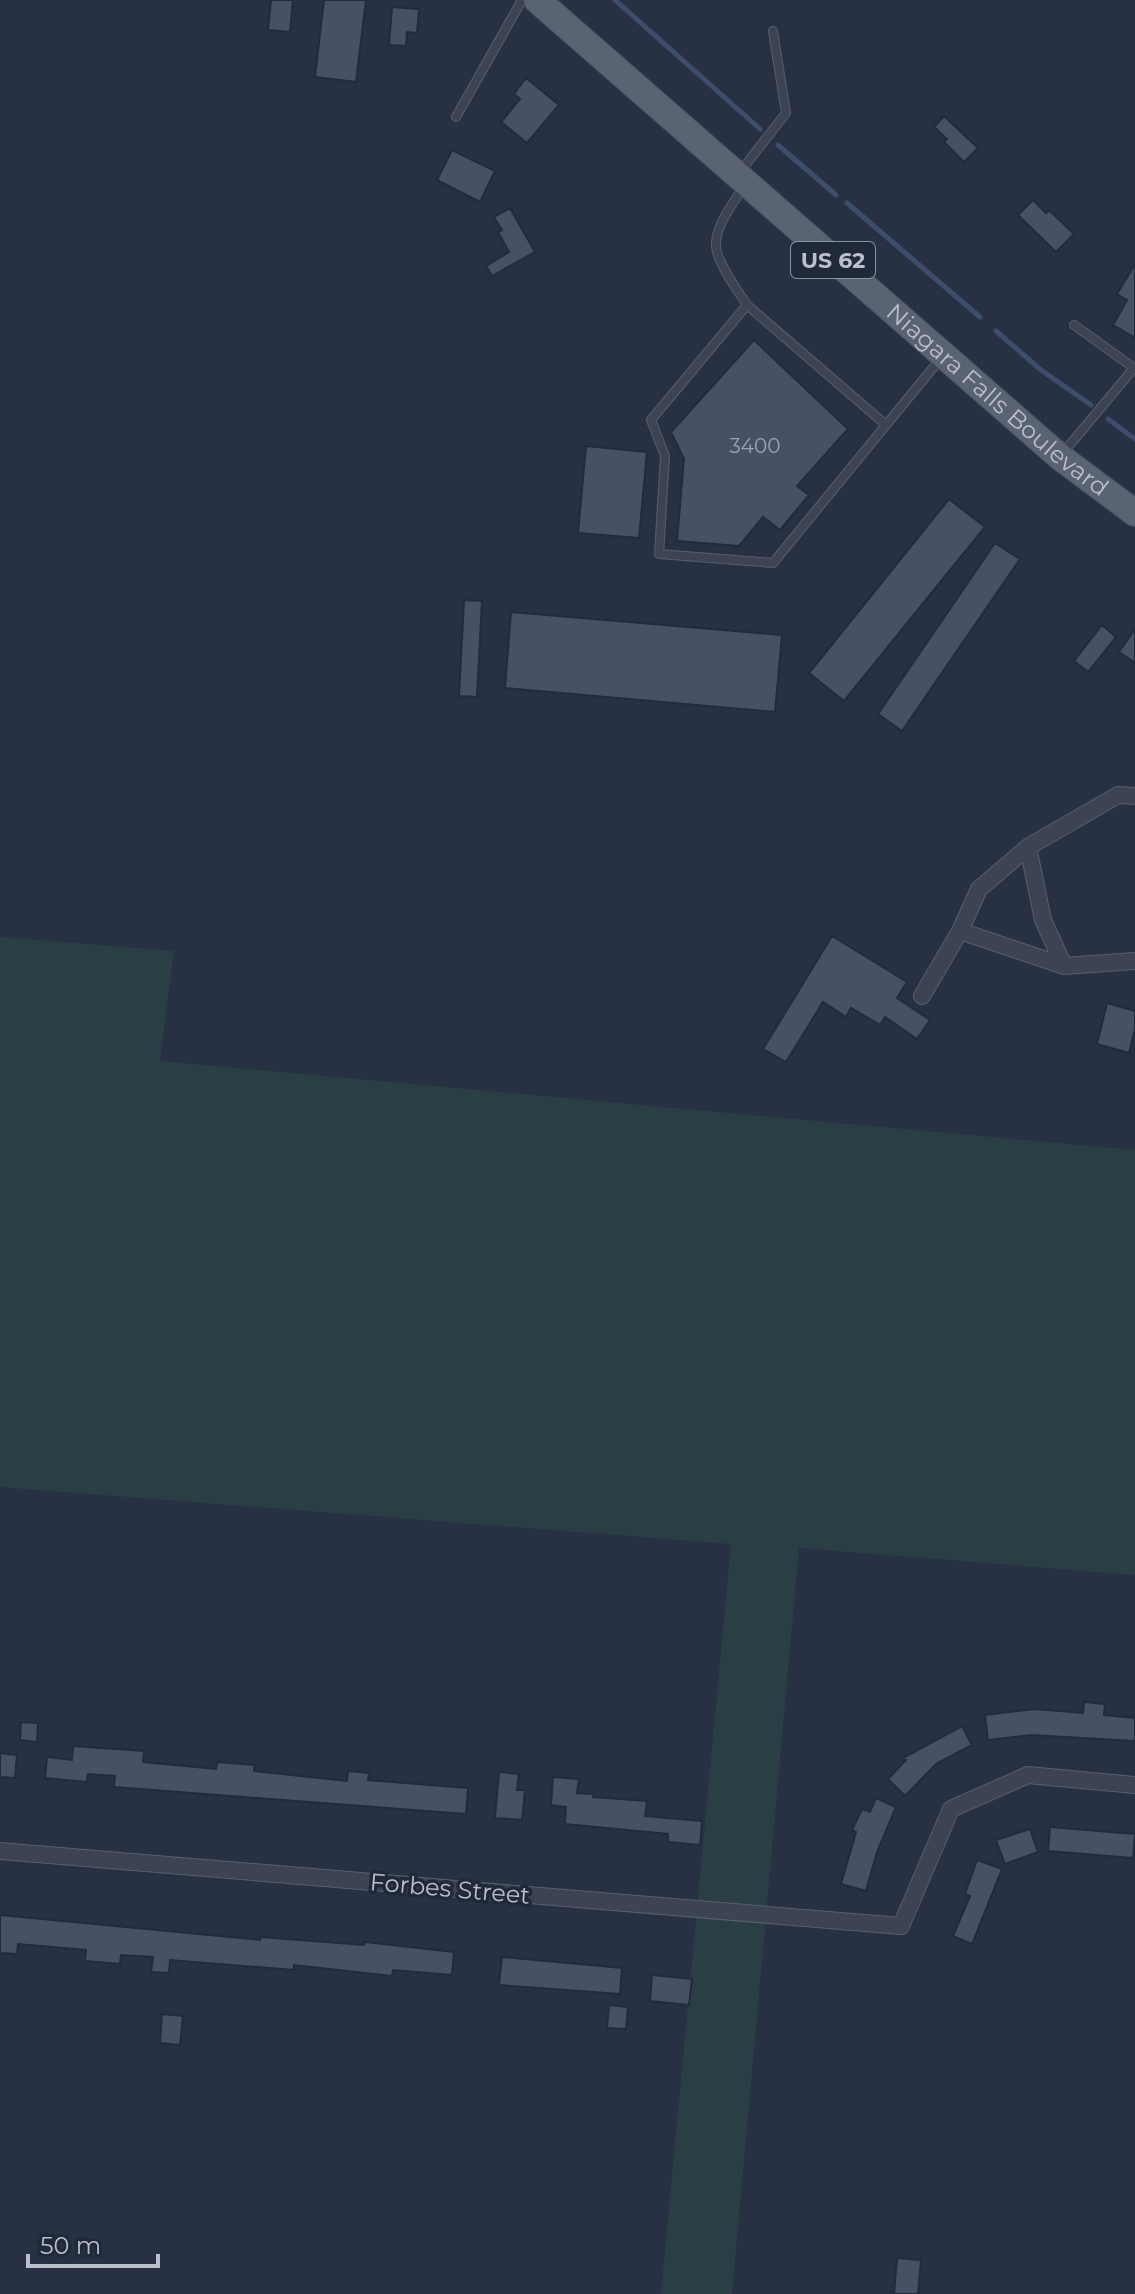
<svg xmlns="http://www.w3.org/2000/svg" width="1135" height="2294" font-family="Montserrat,sans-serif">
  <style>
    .green { fill: #2a3f44 }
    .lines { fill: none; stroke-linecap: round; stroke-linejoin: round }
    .stream { stroke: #3e4d6c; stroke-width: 5 }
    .building { fill: #475165; stroke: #232b3b; stroke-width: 2 }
    .service-casing { stroke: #575f6d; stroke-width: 10 }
    .minor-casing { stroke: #575f6d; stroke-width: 18 }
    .primary-casing { stroke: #464d5c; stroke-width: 28 }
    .service { stroke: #3c4453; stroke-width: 8 }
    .minor { stroke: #3c4453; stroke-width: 16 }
    .primary { stroke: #5a6373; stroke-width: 26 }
    .labels { text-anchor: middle; stroke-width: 7; stroke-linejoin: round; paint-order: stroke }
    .number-label { font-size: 20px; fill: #9ca4b3 }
    .shield { fill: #202939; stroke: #8b92a1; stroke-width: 2 }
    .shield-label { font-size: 22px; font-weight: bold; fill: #b9bfcd }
    .street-label { font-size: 24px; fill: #b9bfcd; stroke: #202939 }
  </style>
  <rect width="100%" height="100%" fill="#283144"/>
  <path class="green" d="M 0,937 L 174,951 L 160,1061 L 1135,1150 L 1135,1575 L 799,1548 L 732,2294 L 661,2294 L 731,1544 L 0,1487 Z"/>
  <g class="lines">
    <path class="stream" d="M 615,0 L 760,129
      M 778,145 L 836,195
      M 847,203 L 980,317
      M 996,331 L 1041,370 L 1091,405
      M 1108,419 L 1135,439"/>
  </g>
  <path class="building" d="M 271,0 L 293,0 L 290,32 L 268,30 Z
    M 324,0 L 366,0 L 356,82 L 315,77 Z
    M 392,7 L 419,9 L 417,33 L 407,32 L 406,46 L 389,45 Z
    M 526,78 L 559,105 L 527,143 L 501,122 L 520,99 L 514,94 Z
    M 944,116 L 978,148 L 964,162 L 944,142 L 947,139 L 934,127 Z
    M 452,150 L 495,171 L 480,202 L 437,180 Z
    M 1033,200 L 1046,213 L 1049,210 L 1074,234 L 1056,252 L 1018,215 Z
    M 510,208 L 535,252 L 492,276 L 486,266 L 509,252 L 498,232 L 502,230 L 494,217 Z
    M 1135,264 L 1135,338 L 1113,325 L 1127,300 L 1117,294 Z
    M 754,340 L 848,429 L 797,486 L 809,495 L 780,530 L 763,517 L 739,546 L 677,541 L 684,459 L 671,432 Z
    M 586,446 L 647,452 L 639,538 L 578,533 Z
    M 949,499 L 985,527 L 844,701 L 809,673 Z
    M 995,543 L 1020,559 L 902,731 L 878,714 Z
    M 464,600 L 482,601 L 477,697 L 459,696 Z
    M 511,612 L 782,635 L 775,712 L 505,688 Z
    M 1102,625 L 1116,637 L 1088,672 L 1074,661 Z
    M 1135,629 L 1135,663 L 1119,652 Z
    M 832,936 L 907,982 L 897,998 L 930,1020 L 917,1039 L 885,1017 L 880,1025 L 851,1008 L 846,1017 L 823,1002 L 786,1062 L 763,1049 Z
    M 1107,1003 L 1135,1011 L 1135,1029 L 1129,1053 L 1097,1044 Z
    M 1084,1702 L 1105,1704 L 1104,1715 L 1135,1718 L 1135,1741 L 1031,1735 L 988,1740 L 985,1715 L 1035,1709 L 1083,1713 Z
    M 21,1722 L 38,1723 L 37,1742 L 20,1740 Z
    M 962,1726 L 972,1745 L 936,1764 L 905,1796 L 888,1779 L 906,1760 L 903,1758 Z
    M 73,1746 L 144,1751 L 143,1762 L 216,1769 L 217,1762 L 255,1765 L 254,1771 L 347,1781 L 348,1771 L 369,1773 L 368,1780 L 468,1788 L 466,1814 L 114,1787 L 115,1776 L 88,1774 L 87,1782 L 45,1778 L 47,1757 L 72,1760 Z
    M 0,1753 L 17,1755 L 15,1778 L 0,1777 Z
    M 499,1772 L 519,1774 L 517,1790 L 525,1790 L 522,1820 L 495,1818 Z
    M 553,1777 L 579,1779 L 577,1793 L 593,1794 L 593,1797 L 647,1801 L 645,1816 L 702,1821 L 700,1845 L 668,1842 L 668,1834 L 565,1824 L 566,1807 L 551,1805 Z
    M 876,1798 L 896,1807 L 877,1852 L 866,1891 L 841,1884 L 856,1832 L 852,1830 L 862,1809 L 870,1812 Z
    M 1050,1827 L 1135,1834 L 1133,1858 L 1048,1851 Z
    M 1030,1829 L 1038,1852 L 1005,1864 L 996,1840 Z
    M 977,1860 L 1002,1869 L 972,1944 L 953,1936 L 970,1896 L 965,1894 Z
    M 0,1915 L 260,1940 L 260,1937 L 364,1945 L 365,1942 L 454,1952 L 452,1975 L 393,1970 L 392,1976 L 294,1965 L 294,1970 L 170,1960 L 169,1973 L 151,1972 L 153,1957 L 121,1955 L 120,1964 L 85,1961 L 86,1950 L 18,1944 L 17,1954 L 0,1953 Z
    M 502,1957 L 622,1968 L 620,1994 L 499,1985 Z
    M 652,1975 L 692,1979 L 689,2005 L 650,2001 Z
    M 609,2005 L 628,2007 L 626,2029 L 607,2028 Z
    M 162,2014 L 183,2016 L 180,2045 L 160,2043 Z
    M 897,2258 L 921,2260 L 918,2294 L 894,2294 Z"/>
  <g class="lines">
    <g class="service-casing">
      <path id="service" d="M 456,117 L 522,0
        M 740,172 L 786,113 L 773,31
        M 743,187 C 734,203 716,224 716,244 C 715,260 738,291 747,305 L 651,420 L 665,456 L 659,554 L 773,563 L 941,358
        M 747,305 L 886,425
        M 1063,453 L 1134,368 L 1074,325"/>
    </g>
    <g class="minor-casing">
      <path id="minor" d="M 1028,847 L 1043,920 L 1064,966
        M 960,931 L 979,889 L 1028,847 L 1118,795 L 1135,796
        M 922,996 L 960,931 L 1064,966 L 1135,961
        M 0,1851 L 901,1926 L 951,1809 L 1028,1775 L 1135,1785"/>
    </g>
    <g class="primary-casing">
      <g id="primary">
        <path id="s1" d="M 537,0 L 1060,457 L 1135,513"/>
      </g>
    </g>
    <use href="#service" class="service"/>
    <use href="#minor" class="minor"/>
    <use href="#primary" class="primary"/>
  </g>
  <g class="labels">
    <g class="number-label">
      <text x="755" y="453">3400</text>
    </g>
    <rect class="shield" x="791" y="242" width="84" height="36" rx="6"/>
    <g class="shield-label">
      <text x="833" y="268">US 62</text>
    </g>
    <g class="street-label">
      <text dy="8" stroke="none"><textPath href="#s1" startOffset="610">Niagara Falls Boulevard</textPath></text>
      <text transform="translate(450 1889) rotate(5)" y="8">Forbes Street</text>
    </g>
  </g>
  <path d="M28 2254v12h130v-12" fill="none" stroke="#b9bfcd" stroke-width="4"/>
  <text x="40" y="2254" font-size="24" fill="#b9bfcd" stroke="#202939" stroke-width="6" paint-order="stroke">50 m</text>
</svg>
